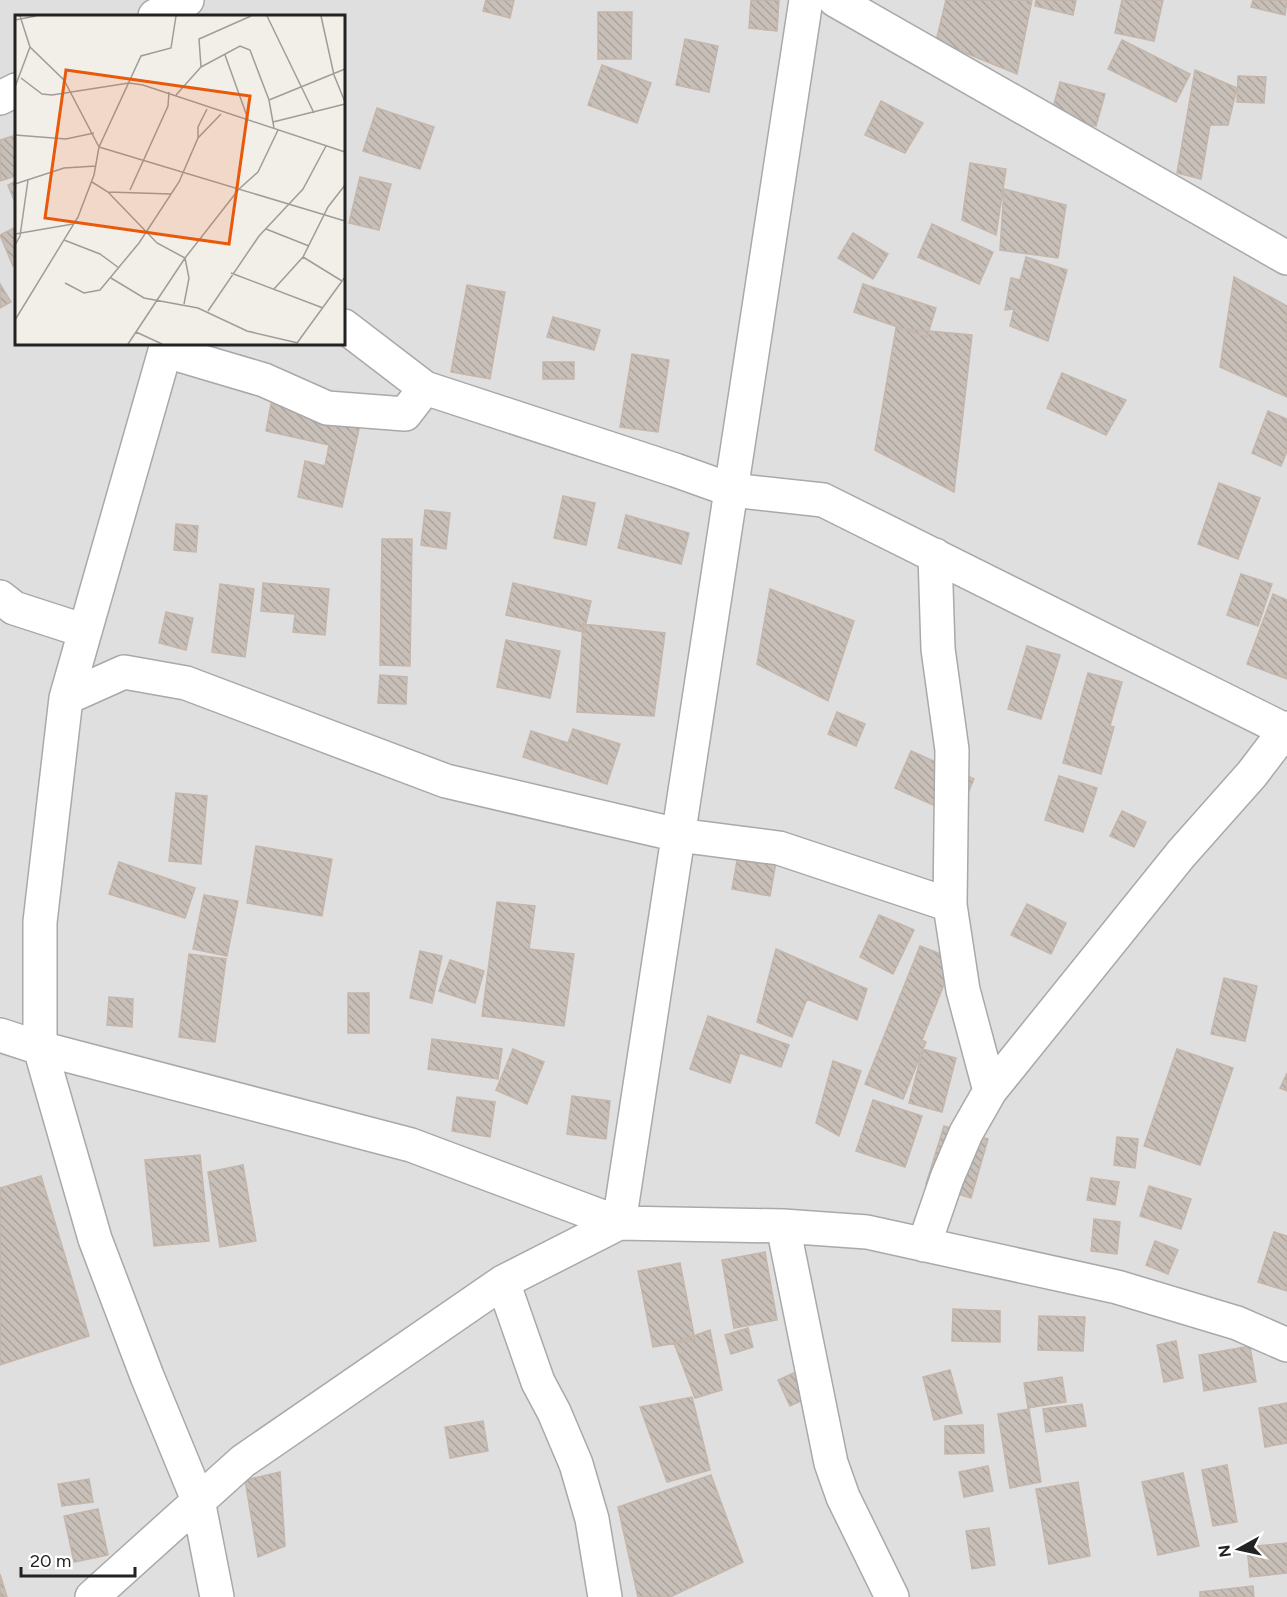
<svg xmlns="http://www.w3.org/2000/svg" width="1287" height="1597" font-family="Figtree,sans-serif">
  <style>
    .residential { fill: #e0dfdf; fill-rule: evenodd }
    .building { fill: url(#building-back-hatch); stroke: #c4b6ab; stroke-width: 1.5 }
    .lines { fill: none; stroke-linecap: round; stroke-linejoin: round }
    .minor-casing { stroke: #a9a9a9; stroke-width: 36 }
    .minor { stroke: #fff; stroke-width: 33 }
    .inset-road { fill: none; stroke: #9f9d99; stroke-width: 1.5 }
    .view { fill: #e8590c; fill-opacity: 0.15; stroke: #e8590c; stroke-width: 3 }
    .inset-edge { fill: none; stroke: #222; stroke-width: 3 }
  </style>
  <defs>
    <pattern id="building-back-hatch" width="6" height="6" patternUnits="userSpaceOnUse" patternTransform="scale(1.5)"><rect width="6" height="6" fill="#c7bfb8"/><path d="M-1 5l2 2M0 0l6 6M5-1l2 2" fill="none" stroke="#aba49e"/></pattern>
  </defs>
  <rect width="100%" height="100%" fill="#f2efe9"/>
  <path class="residential" d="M 0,0 L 1287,0 L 1287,1597 L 0,1597 ZM 16,16 L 344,16 L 344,344 L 16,344 Z"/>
  <path class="building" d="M 486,0 L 514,0 L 510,18 L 483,11 Z
    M 751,0 L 779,0 L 777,31 L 749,28 Z
    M 946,0 L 1032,0 L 1017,74 L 936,41 Z
    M 1036,0 L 1076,0 L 1073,15 L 1035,6 Z
    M 1122,0 L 1163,0 L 1154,41 L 1115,33 Z
    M 1253,0 L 1287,0 L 1285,15 L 1251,7 Z
    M 598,12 L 632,12 L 631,59 L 598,59 Z
    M 685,39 L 718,46 L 709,92 L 676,85 Z
    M 1122,40 L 1190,74 L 1176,102 L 1108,69 Z
    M 602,65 L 651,83 L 637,123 L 588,105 Z
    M 1195,70 L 1237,88 L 1228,125 L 1210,125 L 1201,179 L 1177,173 Z
    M 1238,76 L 1266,77 L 1264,103 L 1237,102 Z
    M 1060,82 L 1105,94 L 1096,126 L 1051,115 Z
    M 881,101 L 923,123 L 905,153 L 865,135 Z
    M 377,108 L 434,127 L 420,169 L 363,151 Z
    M 16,135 L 16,176 L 0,181 L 0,140 Z
    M 970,163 L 1006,169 L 996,235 L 962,220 Z
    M 360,177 L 391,184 L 379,230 L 349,223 Z
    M 16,181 L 16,205 L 8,185 Z
    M 1004,189 L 1066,205 L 1058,258 L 1000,250 Z
    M 932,224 L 993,252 L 979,284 L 918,257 Z
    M 16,227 L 16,265 L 13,266 L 0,235 Z
    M 853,233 L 888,254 L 873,279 L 838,258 Z
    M 1026,257 L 1067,270 L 1048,341 L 1010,326 L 1014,309 L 1005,310 L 1011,278 L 1020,280 Z
    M 1234,277 L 1287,306 L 1287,397 L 1220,367 Z
    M 0,284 L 11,302 L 0,308 Z
    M 863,284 L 936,308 L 927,337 L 854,312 Z
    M 467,285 L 505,292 L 490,379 L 451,372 Z
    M 553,317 L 600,330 L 594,350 L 547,337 Z
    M 896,328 L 972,335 L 954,492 L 875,450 Z
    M 632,354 L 669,360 L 658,432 L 620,427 Z
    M 543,362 L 574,362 L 574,379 L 543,379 Z
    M 1062,373 L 1126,400 L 1106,435 L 1047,408 Z
    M 271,404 L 360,424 L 342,507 L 298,497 L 305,461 L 325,466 L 329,445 L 266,431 Z
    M 1268,411 L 1287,419 L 1287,451 L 1281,466 L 1252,453 Z
    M 1219,483 L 1260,498 L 1238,559 L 1198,544 Z
    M 563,496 L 595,503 L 586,545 L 554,538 Z
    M 425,510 L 450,513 L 446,549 L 421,545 Z
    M 626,515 L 689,533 L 681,564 L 618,548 Z
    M 176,524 L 198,526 L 196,552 L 174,550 Z
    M 382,539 L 412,539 L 410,666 L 380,665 Z
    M 1241,574 L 1272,584 L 1258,626 L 1227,615 Z
    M 263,583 L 329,589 L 325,635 L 293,632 L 295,614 L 261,611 Z
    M 513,583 L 591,601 L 584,632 L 506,615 Z
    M 220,584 L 254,589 L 245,657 L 212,652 Z
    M 770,589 L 854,621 L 828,701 L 757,664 Z
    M 1273,594 L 1287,600 L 1287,679 L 1247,664 Z
    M 166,612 L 193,618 L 186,650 L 159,643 Z
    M 583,624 L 665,633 L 654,716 L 577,712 Z
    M 506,640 L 560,651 L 550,698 L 497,687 Z
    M 1027,646 L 1060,655 L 1041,719 L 1008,709 Z
    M 1088,673 L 1122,682 L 1110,726 L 1114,727 L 1101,774 L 1063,763 Z
    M 380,675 L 407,677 L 406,704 L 378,703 Z
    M 837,712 L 865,724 L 856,746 L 828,734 Z
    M 573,729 L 620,744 L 607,784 L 523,757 L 531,731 L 568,743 Z
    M 911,751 L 974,779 L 958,816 L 895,788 Z
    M 1059,776 L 1097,788 L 1083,832 L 1045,820 Z
    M 176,793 L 207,796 L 201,864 L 169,861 Z
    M 1122,811 L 1146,822 L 1134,847 L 1110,836 Z
    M 256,846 L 332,859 L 322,916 L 247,903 Z
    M 738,855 L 776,862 L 770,896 L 732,889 Z
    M 119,862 L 195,888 L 185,918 L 109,894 Z
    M 204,895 L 238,901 L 227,956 L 193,949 Z
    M 497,902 L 535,906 L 529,949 L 574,954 L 564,1026 L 482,1016 Z
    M 1027,904 L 1066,923 L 1051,954 L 1011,935 Z
    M 879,915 L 914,930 L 893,974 L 860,957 Z
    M 920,946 L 954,959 L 922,1040 L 926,1042 L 903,1099 L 865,1084 Z
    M 776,949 L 867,989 L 857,1020 L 807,999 L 792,1037 L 757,1022 Z
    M 420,951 L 442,956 L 432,1003 L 410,998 Z
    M 189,954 L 226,959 L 215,1042 L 179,1037 Z
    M 450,960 L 484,971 L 475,1003 L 439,991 Z
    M 1224,978 L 1257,986 L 1245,1041 L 1211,1034 Z
    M 348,993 L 369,993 L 369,1033 L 348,1033 Z
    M 109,997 L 133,999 L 132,1027 L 107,1025 Z
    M 708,1016 L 789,1045 L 781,1067 L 740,1053 L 730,1083 L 690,1069 Z
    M 432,1039 L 502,1049 L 498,1079 L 428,1069 Z
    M 513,1049 L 544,1062 L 527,1104 L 496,1090 Z
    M 923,1049 L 956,1058 L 942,1112 L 909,1103 Z
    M 1177,1049 L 1233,1068 L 1200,1165 L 1144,1146 Z
    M 833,1061 L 861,1071 L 839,1136 L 816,1123 Z
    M 1287,1073 L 1287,1091 L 1280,1088 Z
    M 572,1096 L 610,1101 L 606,1139 L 567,1134 Z
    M 457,1097 L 495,1102 L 490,1137 L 452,1131 Z
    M 873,1100 L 922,1116 L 905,1167 L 856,1151 Z
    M 944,1126 L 988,1139 L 971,1198 L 926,1184 Z
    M 1117,1137 L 1138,1139 L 1135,1168 L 1114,1165 Z
    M 200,1155 L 209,1241 L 154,1246 L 145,1160 Z
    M 243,1165 L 256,1241 L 220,1247 L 208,1172 Z
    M 41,1176 L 89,1336 L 0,1365 L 0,1188 Z
    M 1091,1178 L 1119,1182 L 1115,1205 L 1087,1200 Z
    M 1149,1186 L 1191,1199 L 1181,1229 L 1140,1216 Z
    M 1094,1219 L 1120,1222 L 1117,1254 L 1091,1251 Z
    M 1274,1232 L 1287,1236 L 1287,1291 L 1258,1282 Z
    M 1155,1241 L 1178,1250 L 1168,1274 L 1146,1265 Z
    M 765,1252 L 777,1320 L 734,1328 L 722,1260 Z
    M 680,1263 L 695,1340 L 653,1347 L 638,1271 Z
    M 953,1309 L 1000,1311 L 1000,1342 L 952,1341 Z
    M 1039,1316 L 1085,1317 L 1083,1351 L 1038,1350 Z
    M 748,1328 L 753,1347 L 731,1354 L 725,1335 Z
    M 710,1330 L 722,1390 L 695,1398 L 674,1343 Z
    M 1176,1341 L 1183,1378 L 1164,1382 L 1157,1345 Z
    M 1250,1346 L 1256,1382 L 1204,1391 L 1199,1355 Z
    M 800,1370 L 812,1396 L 790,1406 L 778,1380 Z
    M 950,1370 L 962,1413 L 934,1420 L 923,1377 Z
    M 1062,1377 L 1066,1402 L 1028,1408 L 1024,1383 Z
    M 692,1397 L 710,1470 L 667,1482 L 640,1407 Z
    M 1287,1403 L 1287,1443 L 1265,1447 L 1259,1408 Z
    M 1082,1404 L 1086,1426 L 1046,1432 L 1043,1409 Z
    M 1029,1409 L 1041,1482 L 1010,1488 L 998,1414 Z
    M 483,1421 L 488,1451 L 450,1458 L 445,1427 Z
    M 983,1425 L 984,1453 L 945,1454 L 945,1426 Z
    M 1227,1465 L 1237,1522 L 1213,1526 L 1202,1470 Z
    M 988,1466 L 993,1491 L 964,1497 L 959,1472 Z
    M 280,1472 L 285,1546 L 258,1557 L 245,1480 Z
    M 1183,1473 L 1199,1546 L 1158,1555 L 1142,1482 Z
    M 711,1475 L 743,1562 L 670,1597 L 638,1597 L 618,1507 Z
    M 89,1479 L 93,1502 L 62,1506 L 58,1484 Z
    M 1078,1482 L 1090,1556 L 1049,1564 L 1036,1489 Z
    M 98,1509 L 108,1555 L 74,1562 L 64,1516 Z
    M 989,1528 L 995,1565 L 972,1569 L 966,1531 Z
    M 1287,1543 L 1287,1573 L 1250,1577 L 1247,1547 Z
    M 0,1574 L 7,1597 L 0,1597 Z
    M 1253,1586 L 1254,1597 L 1200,1597 L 1200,1592 Z"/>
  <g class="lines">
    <g class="minor-casing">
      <path id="minor" d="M 835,0 L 1287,258
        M 155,16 L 187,0
        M 0,98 L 16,90
        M 344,326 L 425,388 L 675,470 L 731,490 L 823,500 L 1287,731
        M 167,344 L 66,698 L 40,922 L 40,1048 L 95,1239 L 147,1376 L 198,1500 L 217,1597
        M 166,351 L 264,380 L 327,408 L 405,414 L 425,388
        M 935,555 L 938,649 L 952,750 L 950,905 L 963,990 L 990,1091
        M 0,597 L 14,608 L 85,631
        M 66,698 L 124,672 L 186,683 L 446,781 L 678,835 L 779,848 L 950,905
        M 0,1035 L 40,1048 L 411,1145 L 619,1223 L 806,0
        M 783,1226 L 831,1463 L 843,1497 L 892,1597
        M 924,1245 L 947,1178 L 966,1133 L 990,1091 L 1181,854 L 1252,774 L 1287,728
        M 503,1282 L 538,1382 L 554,1412 L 576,1464 L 592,1519 L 605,1597
        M 92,1597 L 243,1461 L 503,1282 L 619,1223 L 783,1226 L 867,1232 L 1117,1287 L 1237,1323 L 1287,1345"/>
    </g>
    <use href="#minor" class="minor"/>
  </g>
  <g transform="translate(15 15)">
    <rect width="330" height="330" fill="#f2efe9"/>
    <path class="inset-road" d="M 161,1 L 156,33 L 126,41 L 84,132 L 330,206M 252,1 L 299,98M 306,1 L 319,60 L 330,87M 0,5 L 21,1M 210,40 L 233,104M 186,52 L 225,31 L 235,35 L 254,85 L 259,113M 6,63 L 27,79 L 37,80 L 114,68 L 128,70 L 330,137M 0,72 L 15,32M 161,80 L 186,52 L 184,24 L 236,1M 254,85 L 330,54M 258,107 L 330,89M 0,120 L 51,124 L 79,118M 183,123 L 183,112 L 192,94M 77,167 L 93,177 L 142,228 L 170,243 L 174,263 L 169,289M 0,169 L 49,153 L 81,151M 115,175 L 153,91 L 154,77M 93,177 L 156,179M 251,214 L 294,231M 0,219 L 58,209M 49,225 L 85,239 L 104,253M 0,230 L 5,221 L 13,165M 288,242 L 327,266M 216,258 L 308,293M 96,263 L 129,283 L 183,293 L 232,316 L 283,328M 50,268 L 69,278 L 85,275 L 124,228 L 164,167 L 183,123 L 206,99M 259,274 L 288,242 L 313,192 L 330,170M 193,296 L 244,221 L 288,174 L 311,131M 0,305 L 63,202 L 79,160 L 84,132 L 49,65 L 15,32 L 5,1M 121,317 L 147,329M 282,328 L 330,262M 113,329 L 170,243 L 224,174 L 243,157 L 263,115"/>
    <path class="view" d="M 51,55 L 235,81 L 214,229 L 30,203 Z"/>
    <rect width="330" height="330" class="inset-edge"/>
  </g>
  <g transform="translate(1239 1549) rotate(262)" stroke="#ffffff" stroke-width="4.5" paint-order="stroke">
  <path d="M0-4.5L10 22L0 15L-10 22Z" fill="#222222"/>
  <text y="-9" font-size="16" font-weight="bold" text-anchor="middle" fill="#222222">N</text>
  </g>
  <path d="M21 1567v9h114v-9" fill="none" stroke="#222222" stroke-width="3"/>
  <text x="30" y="1567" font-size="18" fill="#222222" stroke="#ffffff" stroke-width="4.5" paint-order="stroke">20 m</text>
</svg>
